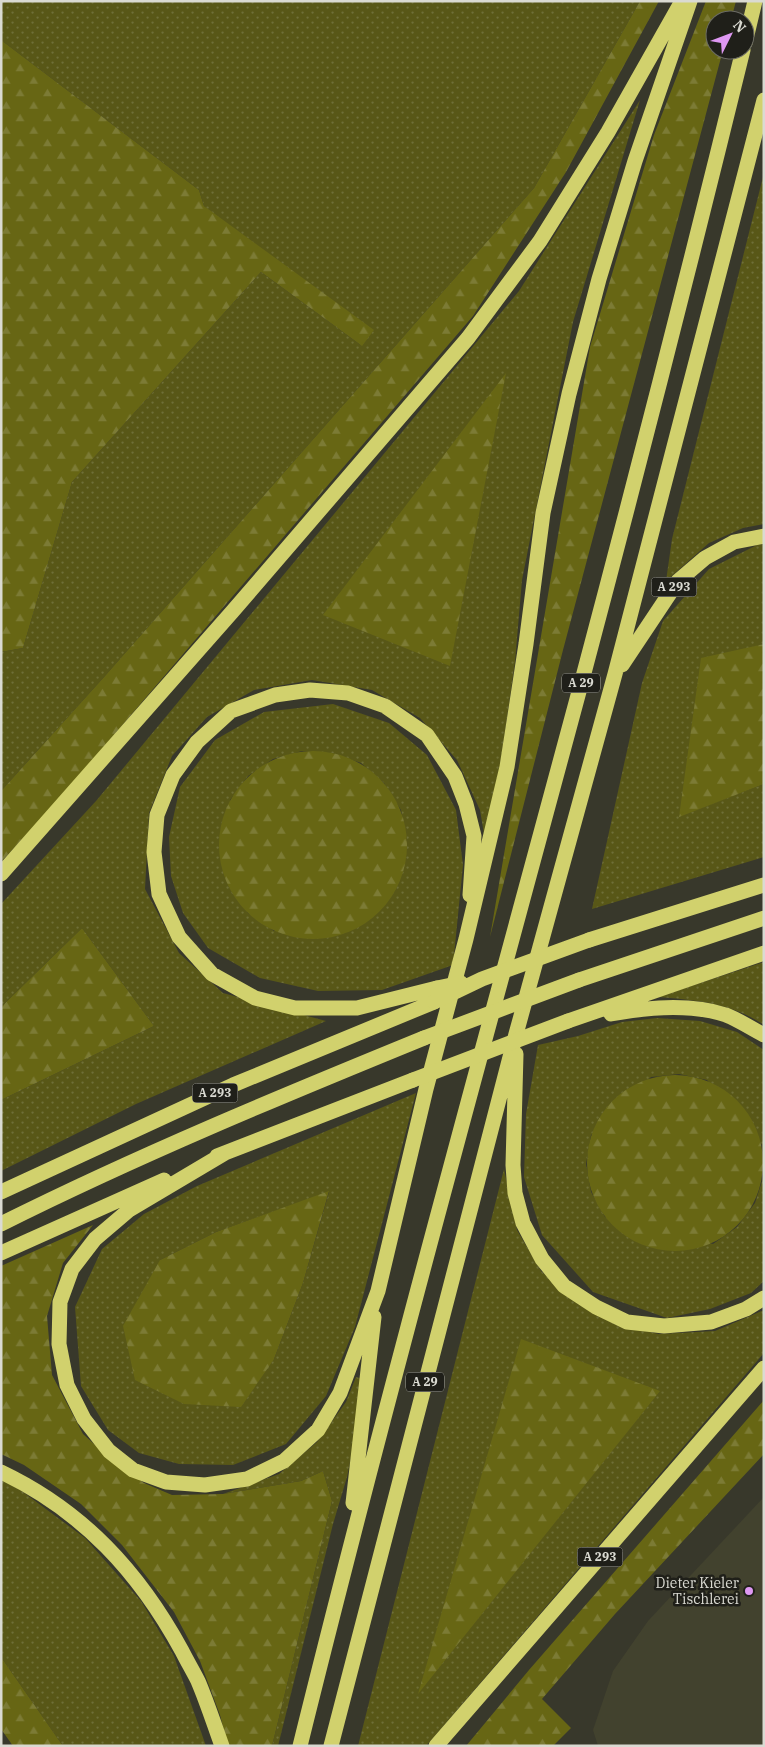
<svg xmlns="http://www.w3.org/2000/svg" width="765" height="1747" font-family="'IBM Plex Serif',serif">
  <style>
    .built { fill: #42422e }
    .grass { fill: url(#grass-dots); fill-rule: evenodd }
    .forest { fill: url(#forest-firs) }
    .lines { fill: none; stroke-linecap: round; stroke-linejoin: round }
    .highway { stroke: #d1d16d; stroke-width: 15 }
    .highway-bridge { stroke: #d1d16d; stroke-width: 15 }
    .poi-dot { fill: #de98f2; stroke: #1f1f19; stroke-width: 2 }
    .labels { text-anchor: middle; stroke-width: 5; stroke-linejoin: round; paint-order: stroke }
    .shield { fill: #1f1f19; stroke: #a2a29a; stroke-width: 1 }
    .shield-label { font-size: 12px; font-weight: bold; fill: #dadad2 }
    .poi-label { font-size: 14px; fill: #dadad2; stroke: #1f1f19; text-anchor: end }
  </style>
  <defs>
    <pattern id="grass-dots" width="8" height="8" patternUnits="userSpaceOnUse" patternTransform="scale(1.25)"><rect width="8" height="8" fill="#585717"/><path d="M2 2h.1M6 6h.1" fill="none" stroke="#6f6f38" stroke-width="1.8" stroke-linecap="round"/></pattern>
    <pattern id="forest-firs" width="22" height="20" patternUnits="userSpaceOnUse" patternTransform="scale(1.25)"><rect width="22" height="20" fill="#676614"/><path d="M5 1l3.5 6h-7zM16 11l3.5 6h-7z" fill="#7c7b35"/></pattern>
  </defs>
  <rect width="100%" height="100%" fill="#38382b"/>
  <path class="built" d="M 764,1497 L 764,1746 L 598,1746 L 593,1730 L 613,1671 L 648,1621 Z"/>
  <path class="grass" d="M 1,1 L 640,1 L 534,188 L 104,677 L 1,791 L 1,652 L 23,648 L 72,482 L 261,272 L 362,346 L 204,206 L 199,190 L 1,40 Z
    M 640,100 L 573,322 L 522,580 L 515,662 L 496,794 L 486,846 L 480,810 L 457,760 L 420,718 L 372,690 L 312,680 L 254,690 L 207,717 L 172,756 L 149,813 L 145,889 L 179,953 L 223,993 L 326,1021 L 136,1104 L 1,1171 L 1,1100 L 154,1026 L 82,928 L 1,1007 L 1,904 L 96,801 L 519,291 Z
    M 764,173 L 764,524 L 743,528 L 709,543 L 666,581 L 672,539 Z
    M 764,544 L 764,644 L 746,649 L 679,816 L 764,784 L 764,857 L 592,909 L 642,683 L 663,621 L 709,569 L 757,545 Z
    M 333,704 L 389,723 L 427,755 L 456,810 L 463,865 L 453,965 L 382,990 L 318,991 L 260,978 L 208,948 L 183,913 L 171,876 L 169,837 L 180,787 L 215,740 L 264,712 ZM 302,751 L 332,753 L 361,763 L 384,783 L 401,810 L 407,841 L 274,931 L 248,913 L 229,887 L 230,800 L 248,776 L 273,759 Z
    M 764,962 L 764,1025 C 732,1003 695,1000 658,997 Z
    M 657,1018 L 700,1021 L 737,1032 L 764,1050 L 764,1281 L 751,1293 L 710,1309 L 667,1318 L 593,1292 L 542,1235 L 524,1177 L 526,1114 L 538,1045 L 578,1036 L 622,1022 ZM 679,1074 L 707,1080 L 762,1145 L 764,1175 L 755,1203 L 737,1227 L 713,1244 L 605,1217 L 591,1192 L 586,1164 L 591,1135 L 651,1077 Z
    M 416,1093 L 355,1327 L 326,1396 L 286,1444 L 233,1465 L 179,1464 L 139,1453 L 108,1430 L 81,1386 L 75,1307 L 102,1249 L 144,1214 L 197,1186 ZM 329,1192 L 303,1283 L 274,1359 L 160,1260 L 216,1232 Z
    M 504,1169 L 517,1230 L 541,1271 L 578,1304 L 616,1325 L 659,1334 L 715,1331 L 764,1310 L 764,1353 L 426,1746 L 358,1746 Z
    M 356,1377 L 363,1379 L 358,1423 L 347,1477 L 333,1524 L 278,1746 L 272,1746 L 332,1501 L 323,1471 L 301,1481 L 223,1494 L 279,1474 L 317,1442 L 346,1402 Z
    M 1,1480 L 19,1489 L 85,1538 L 141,1601 L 174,1656 L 206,1746 L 63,1746 L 1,1657 Z"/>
  <path class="forest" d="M 640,1 L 659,1 L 566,172 L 473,316 L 58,800 L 1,862 L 1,791 L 104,677 L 534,188 Z
    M 706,1 L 736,1 L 731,20 L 715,20 L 715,50 L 723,50 L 563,650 L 490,937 L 590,347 L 654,135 Z
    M 1,40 L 199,190 L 204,206 L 374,330 L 362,346 L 261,272 L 72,482 L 23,648 L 1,652 Z
    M 506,373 L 450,666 L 323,615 Z
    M 764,644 L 764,784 L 679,817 L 701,658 Z
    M219 845a94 94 0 1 1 188 0a94 94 0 1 1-188 0Z
    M 82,928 L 154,1026 L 1,1100 L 1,1007 Z
    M587 1163a88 88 0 1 1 176 0a88 88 0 1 1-176 0Z
    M 329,1191 L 303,1283 L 274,1359 L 241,1407 L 184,1404 L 135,1380 L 123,1326 L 160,1260 L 216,1232 Z
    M 93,1225 L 63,1263 L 47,1316 L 52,1375 L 83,1434 L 112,1460 L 144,1483 L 172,1495 L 223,1494 L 301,1481 L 323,1471 L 332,1501 L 272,1746 L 228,1746 L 220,1715 L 200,1661 L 174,1612 L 122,1545 L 81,1504 L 24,1465 L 1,1454 L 1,1266 Z
    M 521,1339 L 660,1391 L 418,1694 Z
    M 764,1400 L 764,1454 L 615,1614 L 542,1699 L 571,1728 L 553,1746 L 466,1746 L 529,1670 Z
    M 1,1657 L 63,1746 L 13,1746 L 1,1729 Z"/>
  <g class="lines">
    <path class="highway" d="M 745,43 L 755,1
      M 622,665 L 678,581 L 705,558 L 734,542 L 764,536
      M 1,874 L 232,612 L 468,338 L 540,241 L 608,132 L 682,1
      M 589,940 L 764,885
      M 579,980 L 764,918
      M 437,988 L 357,1008 L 295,1008 L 255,998 L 212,974 L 179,937 L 159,894 L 154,852 L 157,815 L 173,775 L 197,742 L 231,711 L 275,695 L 310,690 L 348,693 L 385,706 L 427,735 L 455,776 L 466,804 L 474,836 L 470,895
      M 611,1014 C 648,1007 690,1003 726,1015 C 739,1020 752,1029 764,1035
      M 568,1021 L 764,953
      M 516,1054 L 513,1165 L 515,1193 L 523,1223 L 542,1259 L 564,1286 L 596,1307 L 627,1322 L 664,1326 L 711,1322 L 746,1309 L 764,1298
      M 225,1153 L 129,1210 L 95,1239 L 72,1269 L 60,1302 L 59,1344 L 67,1385 L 84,1419 L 109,1451 L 133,1470 L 166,1482 L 205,1485 L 247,1479 L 284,1461 L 318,1430 L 340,1393 L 378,1291 L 426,1089 L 466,939 L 507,767 L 526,644 L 543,513 L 569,394 L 599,279 L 635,161 L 690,1
      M 217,1156 L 413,1080
      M 1,1192 L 233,1085 L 434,1002
      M 1,1224 C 139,1155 282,1096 424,1038
      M 1,1253 L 164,1180
      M 1,1472 C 83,1511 139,1572 182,1651 C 187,1661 193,1671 198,1681 C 207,1702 214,1724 222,1746
      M 353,1503 L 374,1317
      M 300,1746 C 389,1387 488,1030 584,673 C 639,466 692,258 743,50
      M 331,1746 L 516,1034 L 615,674 L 764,100
      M 436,1746 L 764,1368"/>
    <path class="highway-bridge" d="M 437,988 L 461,983
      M 434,1002 L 482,979 L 589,940
      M 424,1038 L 579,980
      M 413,1080 L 568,1021"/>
  </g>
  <circle class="poi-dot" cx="749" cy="1591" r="5"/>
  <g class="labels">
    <g class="shield">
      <rect x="651.5" y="577.5" width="45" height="19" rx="4"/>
      <rect x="562" y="673.5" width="38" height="19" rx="4"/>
      <rect x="192.5" y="1083.5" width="45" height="19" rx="4"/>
      <rect x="406" y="1372.5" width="38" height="19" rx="4"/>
      <rect x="577.5" y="1547.5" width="45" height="19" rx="4"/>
    </g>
    <g class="shield-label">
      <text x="674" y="591">A 293</text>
      <text x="581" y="687">A 29</text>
      <text x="215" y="1097">A 293</text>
      <text x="425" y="1386">A 29</text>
      <text x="600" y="1561">A 293</text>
    </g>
    <g class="poi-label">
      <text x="739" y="1588">Dieter Kieler<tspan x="739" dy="16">Tischlerei</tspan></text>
    </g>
  </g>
  <rect width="765" height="1747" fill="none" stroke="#dadad2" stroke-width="5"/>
  <g transform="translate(730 35) rotate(48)"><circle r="24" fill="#1f1f19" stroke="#6a6a63"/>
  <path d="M0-4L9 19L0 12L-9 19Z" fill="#de98f2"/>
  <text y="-8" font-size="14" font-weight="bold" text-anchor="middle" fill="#dadad2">N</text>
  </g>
</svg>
